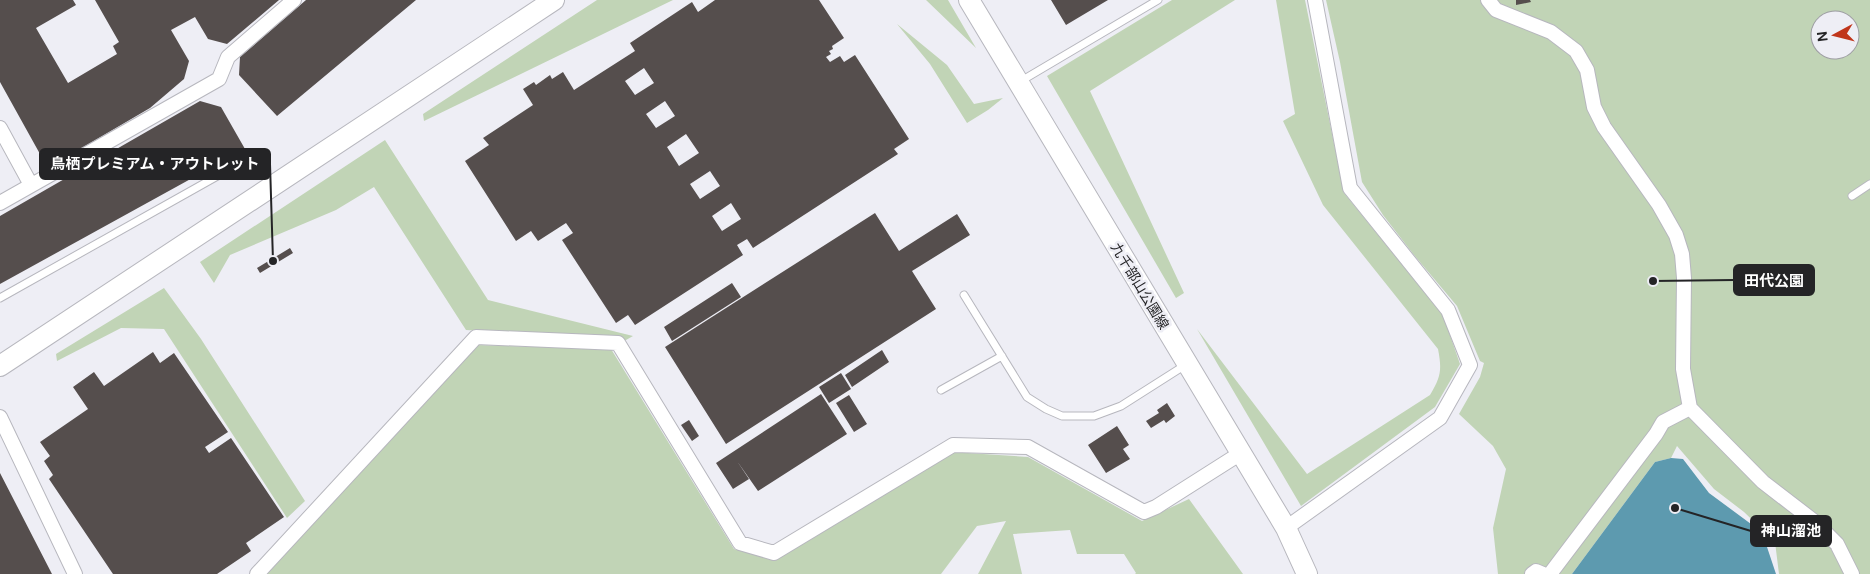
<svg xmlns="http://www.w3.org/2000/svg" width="1870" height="574" font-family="'DM Sans','Noto Sans JP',sans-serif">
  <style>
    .green { fill: #c1d4b6; fill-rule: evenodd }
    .water { fill: #5d9aaf }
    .building { fill: #554e4d; fill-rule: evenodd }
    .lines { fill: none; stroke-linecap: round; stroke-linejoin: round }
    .lane-casing { stroke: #b7b7be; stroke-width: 9 }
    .street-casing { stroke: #b7b7be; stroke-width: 16 }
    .secondary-casing { stroke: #b7b7be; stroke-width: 22 }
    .lane { stroke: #fff; stroke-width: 7 }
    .street { stroke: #fff; stroke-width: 14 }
    .secondary { stroke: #fff; stroke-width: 20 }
    .labels { text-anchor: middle; stroke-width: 5; stroke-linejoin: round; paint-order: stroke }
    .street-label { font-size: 14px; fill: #242426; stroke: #eeeef5 }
    .leader { fill: none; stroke: #242426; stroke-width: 2 }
    .callout-dot { fill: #242426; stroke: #eeeef5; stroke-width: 2 }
    .callout { fill: #242426; stroke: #242426; stroke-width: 2 }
    .callout-label { font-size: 15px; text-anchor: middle; font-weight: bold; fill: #fff }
  </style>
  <rect width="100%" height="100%" fill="#eeeef5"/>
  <path class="green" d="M 597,0 L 673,0 L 424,121 L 423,114 Z
    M 926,0 L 948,0 L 976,48 Z
    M 1172,0 L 1235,0 L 1090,91 L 1184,293 L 1176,298 L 1047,76 Z
    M 1276,0 L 1305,0 L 1344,193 L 1443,315 L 1460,364 L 1435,407 L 1301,506 L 1197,329 L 1307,474 L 1430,395 C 1441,377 1442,370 1438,349 L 1323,205 L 1283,121 L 1295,114 Z
    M 1326,0 L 1870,0 L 1870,574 L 1779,574 L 1775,542 L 1744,512 L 1714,489 L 1677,446 L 1671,458 L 1655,462 L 1572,574 L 1498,574 L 1493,528 L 1506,469 L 1493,446 L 1459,414 L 1480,377 L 1484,363 L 1480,361 L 1457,306 L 1414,255 L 1383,215 L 1362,182 L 1340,62 ZM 1820,20 L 1850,20 L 1850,50 L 1820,50 Z
    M 897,24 L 947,65 L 974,104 L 1003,98 L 988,110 L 967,123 L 930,64 Z
    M 385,140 L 488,300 L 633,336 L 626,340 L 466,330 L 374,187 L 336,210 L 230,255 L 214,283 L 200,262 Z
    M 164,288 L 201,339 L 305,501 L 287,518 L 164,329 L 121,328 L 57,361 L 56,354 Z
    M 477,345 L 611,349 L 734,549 L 774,560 L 952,452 L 1028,457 L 1142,521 L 1189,499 L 1243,574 L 1135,574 L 1136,573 L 1124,554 L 1077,554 L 1070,530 L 1013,534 L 1022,574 L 978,574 L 1006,521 L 977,526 L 941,574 L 267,574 Z"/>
  <path class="water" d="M 1671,458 L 1683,459 L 1709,493 L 1751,524 L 1766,544 L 1776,574 L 1572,574 L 1655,462 Z"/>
  <path class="building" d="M 0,0 L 73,0 L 76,5 L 36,28 L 68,83 L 117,54 L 113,46 L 119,42 L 95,0 L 279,0 L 227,44 L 208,39 L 195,17 L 171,30 L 189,61 L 184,79 L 150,108 L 63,159 L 40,154 L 0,82 Z
    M 306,0 L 416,0 L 277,116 L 239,75 L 240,57 Z
    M 715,0 L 819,0 L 844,38 L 832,46 L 833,49 L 829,51 L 831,54 L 826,57 L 830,62 L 840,56 L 844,62 L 855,55 L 909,139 L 894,149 L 898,154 L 753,248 L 747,239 L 737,245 L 743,255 L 635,325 L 628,315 L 616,323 L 562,240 L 573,233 L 566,223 L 538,241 L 531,231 L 516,241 L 465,161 L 489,145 L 483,138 L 533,105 L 523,89 L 534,82 L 536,85 L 550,75 L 552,79 L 563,72 L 574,90 L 635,51 L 630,43 L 692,2 L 698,12 ZM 644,68 L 654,83 L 635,95 L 625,81 ZM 665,101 L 675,116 L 656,128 L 646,114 ZM 686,134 L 699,153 L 679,166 L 667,147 ZM 710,171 L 720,186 L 700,199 L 690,184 ZM 731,203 L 741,219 L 722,231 L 712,216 Z
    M 1051,0 L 1108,0 L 1066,25 Z
    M 1516,0 L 1530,0 L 1531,2 L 1516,5 Z
    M 200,101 L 221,107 L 245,149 L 0,284 L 0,216 Z
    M 875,213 L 899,251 L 957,214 L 970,235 L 912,271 L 936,309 L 726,444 L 665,347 Z
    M 290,248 L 293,253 L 260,273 L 257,268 Z
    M 732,283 L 741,297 L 672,341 L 664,327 Z
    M 882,350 L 889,362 L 852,387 L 845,375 Z
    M 153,352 L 160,363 L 174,353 L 228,432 L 205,447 L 209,453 L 231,438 L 284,517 L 246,543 L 251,551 L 217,574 L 113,574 L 49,479 L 53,475 L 44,461 L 50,456 L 40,442 L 88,409 L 73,387 L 94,372 L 104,386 Z
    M 841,373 L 851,389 L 829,403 L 819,387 Z
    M 821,394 L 847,434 L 758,491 L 737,461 L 749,479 L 733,489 L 716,463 Z
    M 849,395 L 867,424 L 854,432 L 836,403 Z
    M 1167,403 L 1175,416 L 1166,423 L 1164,420 L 1151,428 L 1146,421 L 1159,413 L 1157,410 Z
    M 689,420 L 699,436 L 692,441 L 681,425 Z
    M 1117,426 L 1129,445 L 1123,449 L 1130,459 L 1106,473 L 1088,445 Z
    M 0,473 L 52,574 L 0,574 Z"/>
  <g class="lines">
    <g class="lane-casing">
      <path id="lane" d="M 1021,81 L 1158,0
        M 1852,196 L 1870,184
        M 964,295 L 1027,397 L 1046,409 L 1062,416 L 1094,416 L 1121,406 L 1187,364
        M 0,298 L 237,165
        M 941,390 L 1002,356"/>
    </g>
    <g class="street-casing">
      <path id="street" d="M 1488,0 L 1496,10 L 1551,32 L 1576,51 L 1587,70 L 1594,107 L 1604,127 L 1659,205 L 1676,235 L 1682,254 L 1684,278 L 1683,369 L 1690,408 L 1763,482 L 1815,522 L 1837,544 L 1852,574
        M 0,128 L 31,185
        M 0,203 L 219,79 L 228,57 L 294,0
        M 0,417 L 75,574
        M 1286,528 L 1440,418 L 1470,365 L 1448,310 L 1350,188 L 1315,0
        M 257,574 L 476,337 L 618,343 L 740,543 L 774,553 L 953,445 L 1028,447 L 1144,512 L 1156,507 L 1241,453
        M 1532,574 L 1536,571 L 1543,574
        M 1550,574 L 1656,434 L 1663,422 L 1690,408"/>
    </g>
    <g class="secondary-casing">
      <path id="secondary" d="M 969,0 L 1286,528 L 1307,574
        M 0,366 L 554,0"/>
    </g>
    <use href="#lane" class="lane"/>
    <use href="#street" class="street"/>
    <use href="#secondary" class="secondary"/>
  </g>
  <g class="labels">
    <g class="street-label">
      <text transform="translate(1140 286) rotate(59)" y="5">九千部山公園線</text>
    </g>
  </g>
  <path class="leader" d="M273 261L270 164M1653 281L1734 280M1675 508L1751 531"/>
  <g class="callout-dot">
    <circle cx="273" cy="261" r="5"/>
    <circle cx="1653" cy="281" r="5"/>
    <circle cx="1675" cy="508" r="5"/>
  </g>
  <g class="callout">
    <rect x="40" y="149" width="230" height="30" rx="5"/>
    <rect x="1734" y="265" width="80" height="30" rx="5"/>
    <rect x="1751" y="516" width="80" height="30" rx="5"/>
  </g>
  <g class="callout-label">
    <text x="155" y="169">鳥栖プレミアム・アウトレット</text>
    <text x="1774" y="286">田代公園</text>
    <text x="1791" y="536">神山溜池</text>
  </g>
  <g transform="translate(1835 35) rotate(263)"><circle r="24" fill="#eeeef5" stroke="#9d9da2"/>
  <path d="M0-4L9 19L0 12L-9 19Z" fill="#c0351a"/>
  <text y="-8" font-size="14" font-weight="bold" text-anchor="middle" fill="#242426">N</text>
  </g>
</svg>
